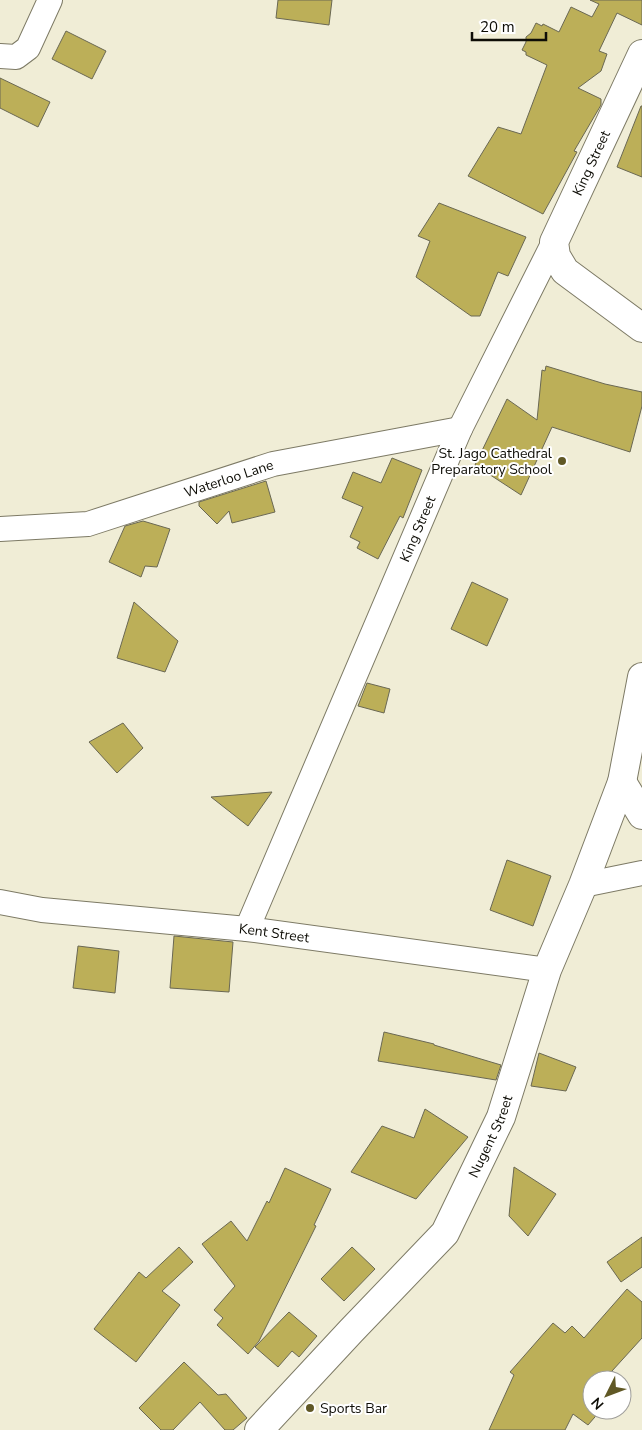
<svg xmlns="http://www.w3.org/2000/svg" width="642" height="1430" font-family="'Nunito Sans',sans-serif">
  <style>
    .building { fill: #bcaf58; stroke: #6a6853 }
    .lines { fill: none; stroke-linecap: round; stroke-linejoin: round }
    .street-casing { stroke: #7d7a65; stroke-width: 26 }
    .secondary-casing { stroke: #7d7a65; stroke-width: 30 }
    .street { stroke: #fff; stroke-width: 24 }
    .secondary { stroke: #fff; stroke-width: 28 }
    .poi-dot { fill: #605825; stroke: #fff; stroke-width: 2 }
    .labels { text-anchor: middle; stroke-width: 4; stroke-linejoin: round; paint-order: stroke }
    .street-label { font-size: 14px; fill: #0e0d06; stroke: #fff }
    .poi-label { font-size: 14px; fill: #0e0d06; stroke: #fff; text-anchor: end }
  </style>
  <rect width="100%" height="100%" fill="#f0edd6"/>
  <path class="building" d="M 278,0 L 332,0 L 329,25 L 276,18 Z
    M 590,0 L 642,0 L 642,25 L 617,13 L 599,51 L 607,54 L 601,71 L 578,88 L 601,99 L 601,105 L 574,151 L 577,152 L 543,214 L 468,176 L 498,127 L 521,134 L 547,65 L 526,55 L 526,52 L 522,50 L 526,42 L 526,37 L 531,33 L 536,23 L 542,26 L 543,24 L 559,32 L 571,7 L 592,17 L 599,4 Z
    M 66,31 L 106,51 L 92,79 L 52,59 Z
    M 0,78 L 50,102 L 38,127 L 0,108 Z
    M 641,106 L 642,106 L 642,177 L 617,167 Z
    M 439,203 L 526,237 L 508,276 L 498,272 L 480,316 L 471,316 L 416,277 L 430,241 L 418,236 Z
    M 546,366 L 605,384 L 642,392 L 642,406 L 630,452 L 552,427 L 521,495 L 475,465 L 507,399 L 537,420 L 542,370 L 545,371 Z
    M 392,458 L 422,470 L 403,518 L 400,516 L 378,559 L 357,548 L 360,542 L 350,537 L 363,507 L 342,498 L 353,472 L 381,483 Z
    M 266,481 L 275,512 L 232,523 L 229,511 L 217,524 L 199,506 L 199,502 Z
    M 143,521 L 170,529 L 157,567 L 145,566 L 141,577 L 109,562 L 125,526 Z
    M 472,582 L 508,599 L 487,646 L 451,629 Z
    M 134,602 L 178,641 L 165,672 L 117,658 Z
    M 367,683 L 390,689 L 384,713 L 358,706 Z
    M 123,723 L 143,748 L 117,773 L 89,742 Z
    M 272,792 L 248,826 L 211,797 Z
    M 507,860 L 551,876 L 533,926 L 490,910 Z
    M 174,936 L 233,942 L 229,992 L 170,988 Z
    M 78,946 L 119,951 L 115,993 L 73,988 Z
    M 384,1032 L 434,1044 L 434,1045 L 501,1065 L 496,1080 L 378,1061 Z
    M 539,1053 L 576,1067 L 566,1091 L 531,1086 Z
    M 425,1109 L 468,1137 L 416,1199 L 351,1172 L 382,1126 L 414,1138 Z
    M 514,1167 L 556,1194 L 528,1236 L 509,1216 Z
    M 285,1168 L 331,1189 L 314,1225 L 316,1226 L 259,1341 L 248,1354 L 217,1325 L 223,1318 L 214,1310 L 235,1286 L 202,1244 L 231,1221 L 247,1241 L 267,1201 L 269,1203 Z
    M 642,1237 L 642,1267 L 621,1282 L 607,1262 Z
    M 179,1247 L 193,1262 L 162,1291 L 180,1305 L 136,1362 L 94,1329 L 139,1272 L 146,1278 Z
    M 352,1247 L 375,1269 L 344,1301 L 321,1279 Z
    M 627,1289 L 642,1302 L 642,1338 L 612,1371 L 625,1382 L 622,1385 L 622,1380 L 592,1380 L 592,1410 L 601,1410 L 588,1425 L 573,1414 L 565,1430 L 489,1430 L 514,1375 L 510,1372 L 553,1323 L 565,1333 L 572,1326 L 584,1338 Z
    M 289,1312 L 317,1336 L 299,1357 L 292,1351 L 278,1367 L 255,1347 Z
    M 184,1362 L 218,1395 L 226,1394 L 247,1418 L 233,1430 L 225,1430 L 200,1402 L 173,1430 L 161,1430 L 139,1408 Z"/>
  <g class="lines">
    <g class="street-casing">
      <g id="street">
        <path d="M 0,56 L 16,57 L 28,48 L 50,0"/>
        <path id="s1" d="M 0,529 L 88,524 L 273,464 L 460,429"/>
        <path d="M 583,885 L 642,873"/>
        <path id="s2" d="M 0,902 L 42,910 L 247,929 L 547,970"/>
        <path id="s3" d="M 247,929 L 460,429 L 554,242"/>
      </g>
    </g>
    <g class="secondary-casing">
      <g id="secondary">
        <path d="M 642,54 L 554,242 L 556,256 L 565,271 L 642,328"/>
        <path d="M 622,782 L 642,815"/>
        <path id="s4" d="M 259,1430 L 351,1331 L 445,1233 L 501,1117 L 547,970 L 583,885 L 622,782 L 642,677"/>
      </g>
    </g>
    <use href="#street" class="street"/>
    <use href="#secondary" class="secondary"/>
  </g>
  <g class="poi-dot">
    <circle cx="562" cy="461" r="5"/>
    <circle cx="310" cy="1408" r="5"/>
  </g>
  <g class="labels">
    <g class="street-label">
      <text transform="translate(591 163) rotate(-65)" y="5">King Street</text>
      <text dy="5" stroke="none"><textPath href="#s1" startOffset="236">Waterloo Lane</textPath></text>
      <text dy="5" stroke="none"><textPath href="#s3" startOffset="435">King Street</textPath></text>
      <text dy="5" stroke="none"><textPath href="#s2" startOffset="276">Kent Street</textPath></text>
      <text dy="5" stroke="none"><textPath href="#s4" startOffset="378">Nugent Street</textPath></text>
    </g>
    <g class="poi-label">
      <text x="552" y="458">St. Jago Cathedral<tspan x="552" dy="16">Preparatory School</tspan></text>
      <text x="320" y="1413" text-anchor="start">Sports Bar</text>
    </g>
  </g>
  <g transform="translate(607 1395) rotate(228)"><circle r="24" fill="#ffffff" stroke="#9f9e9b"/>
  <path d="M0-4L9 19L0 12L-9 19Z" fill="#605825"/>
  <text y="-8" font-size="14" font-weight="bold" text-anchor="middle" fill="#0e0d06">N</text>
  </g>
  <path d="M472 32v8h74v-8" fill="none" stroke="#0e0d06" stroke-width="2.5"/>
  <text x="480" y="32" font-size="15" fill="#0e0d06" stroke="#ffffff" stroke-width="4" paint-order="stroke">20 m</text>
</svg>
